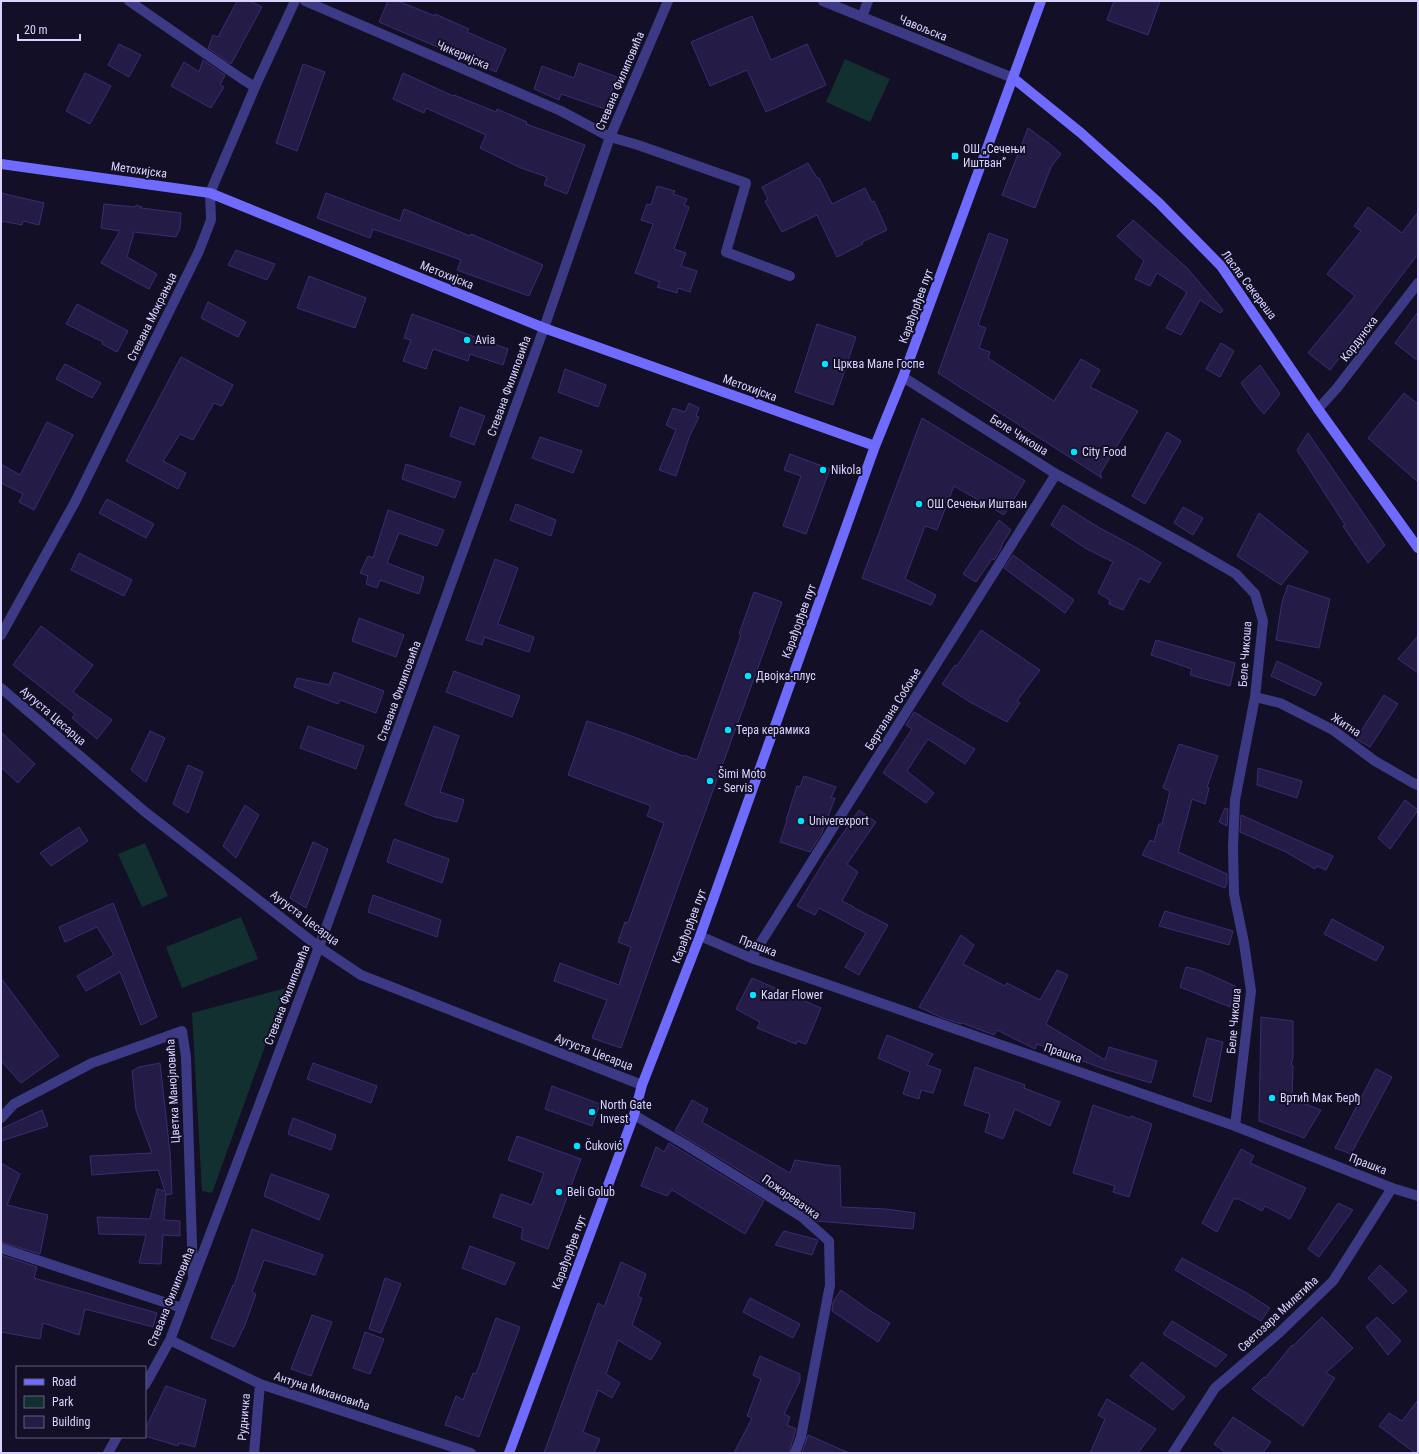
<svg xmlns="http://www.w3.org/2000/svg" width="1419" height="1454" font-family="'Roboto Condensed',sans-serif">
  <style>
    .green { fill: #12302f }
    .building { fill: #241b47; stroke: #3b2d73 }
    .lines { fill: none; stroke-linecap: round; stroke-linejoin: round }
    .lane { stroke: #3d3a85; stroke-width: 10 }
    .street { stroke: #3d3a85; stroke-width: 10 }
    .secondary { stroke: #6f6bff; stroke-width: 10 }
    .poi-dot { fill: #00e5ff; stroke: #130f26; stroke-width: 1.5 }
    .labels { text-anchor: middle; stroke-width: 4; stroke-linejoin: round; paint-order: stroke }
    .street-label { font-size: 12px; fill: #d9d4ff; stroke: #130f26 }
    .poi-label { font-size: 12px; fill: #d9d4ff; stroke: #130f26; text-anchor: start }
  </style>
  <rect width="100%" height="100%" fill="#130f26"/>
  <path class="green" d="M 845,59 L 890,79 L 870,122 L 826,102 Z
    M 145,843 L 168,896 L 142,907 L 118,854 Z
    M 241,917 L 258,959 L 182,988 L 166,947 Z
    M 286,988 L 212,1193 L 202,1191 L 192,1013 Z"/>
  <path class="building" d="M 237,1 L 250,1 L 262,7 L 231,64 L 208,48 L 213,35 L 218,37 Z
    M 388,1 L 398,1 L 435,16 L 435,14 L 469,29 L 467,32 L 506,49 L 496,72 L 379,22 Z
    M 1114,1 L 1160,1 L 1148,35 L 1107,20 Z
    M 752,16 L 771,60 L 807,44 L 826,85 L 766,112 L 747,70 L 710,86 L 691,42 Z
    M 119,44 L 141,55 L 129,77 L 108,65 Z
    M 203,60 L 225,75 L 220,85 L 224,87 L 211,108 L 171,86 L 184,62 L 199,72 Z
    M 579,63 L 617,77 L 605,109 L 561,94 L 559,100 L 534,89 L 542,66 L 574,78 Z
    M 303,64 L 325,72 L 297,151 L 276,143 Z
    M 85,73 L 111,86 L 90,124 L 66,111 Z
    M 403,73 L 453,96 L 454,95 L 496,112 L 497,109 L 527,122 L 526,124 L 585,145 L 567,194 L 544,185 L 547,177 L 521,168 L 480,148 L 486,135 L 426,108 L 424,113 L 393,99 Z
    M 1028,128 L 1050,144 L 1061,154 L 1051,167 L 1035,208 L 1002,195 Z
    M 808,163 L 817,178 L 819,178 L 832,204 L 865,188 L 872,202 L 874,201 L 887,230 L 862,242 L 863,244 L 837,257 L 817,215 L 782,232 L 765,201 L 768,199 L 762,187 Z
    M 657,186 L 675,191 L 673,194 L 687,199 L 684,205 L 689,207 L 674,249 L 686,253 L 681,266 L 697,271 L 690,292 L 678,288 L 677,293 L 657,287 L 660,282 L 635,273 L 653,224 L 641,220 L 647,204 L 651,205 Z
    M 1,193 L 44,203 L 39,225 L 23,221 L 22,225 L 1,221 Z
    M 326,193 L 400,221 L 404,209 L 470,236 L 471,234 L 543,265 L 529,296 L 457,270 L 461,260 L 402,239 L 373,229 L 370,238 L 317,218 Z
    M 104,204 L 135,207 L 136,205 L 142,207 L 141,208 L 181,213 L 180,229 L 176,237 L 134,232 L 127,257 L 157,274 L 149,289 L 101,263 L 120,231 L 101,228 Z
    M 1368,207 L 1402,233 L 1418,212 L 1418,254 L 1330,370 L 1308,353 L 1355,296 L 1327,274 L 1361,231 L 1354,226 Z
    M 1133,220 L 1187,268 L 1223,310 L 1220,313 L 1200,300 L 1181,335 L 1166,328 L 1187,292 L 1157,273 L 1150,286 L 1135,279 L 1144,261 L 1117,236 Z
    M 989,233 L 1008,240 L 978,325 L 986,328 L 979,348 L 990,352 L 988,358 L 1054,401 L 1081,359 L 1100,370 L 1090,387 L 1138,411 L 1100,474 L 1102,478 L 938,373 Z
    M 236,250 L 275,264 L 267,280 L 228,265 Z
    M 309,276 L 366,298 L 355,328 L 297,308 Z
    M 208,302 L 246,322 L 238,337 L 201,318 Z
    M 77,304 L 128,331 L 117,352 L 102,344 L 103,342 L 66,324 Z
    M 1418,312 L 1418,361 L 1395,343 Z
    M 412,314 L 508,349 L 503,365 L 470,354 L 468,361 L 433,349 L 426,369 L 403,361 L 411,340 L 404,338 Z
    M 817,324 L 856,337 L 833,405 L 795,392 Z
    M 1221,343 L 1234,351 L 1220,377 L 1206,369 Z
    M 181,357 L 233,385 L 222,406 L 214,403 L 193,440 L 180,434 L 163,461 L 186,473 L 178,489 L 126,461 Z
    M 65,364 L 101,383 L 92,398 L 56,379 Z
    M 1260,365 L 1280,394 L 1264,414 L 1257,406 L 1241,383 Z
    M 565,369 L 606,385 L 598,407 L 558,392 Z
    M 1404,393 L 1418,404 L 1418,482 L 1368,438 Z
    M 689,403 L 699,408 L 696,416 L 699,417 L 690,435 L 676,476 L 659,470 L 676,430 L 666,425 L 673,408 L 685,412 Z
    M 460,407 L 485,416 L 474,445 L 450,436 Z
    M 922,418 L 1025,481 L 1004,515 L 954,486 L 937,530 L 925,526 L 905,579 L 936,595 L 931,605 L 862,578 Z
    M 47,422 L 73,435 L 34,510 L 19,502 L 23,494 L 1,483 L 1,464 L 20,475 Z
    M 1167,432 L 1181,441 L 1145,504 L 1132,496 Z
    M 1308,433 L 1385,545 L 1368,563 L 1343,526 L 1345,525 L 1297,450 Z
    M 540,437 L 582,451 L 573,473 L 532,458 Z
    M 790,454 L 830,469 L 806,534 L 783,526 L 801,476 L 784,470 Z
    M 406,464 L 461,482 L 455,498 L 402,479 Z
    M 107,499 L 154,524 L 146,538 L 99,513 Z
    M 516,504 L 556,520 L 551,536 L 510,520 Z
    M 1063,505 L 1098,527 L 1137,548 L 1161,563 L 1149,583 L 1140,578 L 1123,610 L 1109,604 L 1110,600 L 1098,593 L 1113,562 L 1085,548 L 1051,525 Z
    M 1183,507 L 1203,518 L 1193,535 L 1174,523 Z
    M 388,510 L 444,530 L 437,546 L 399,533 L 387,563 L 424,577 L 419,594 L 380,580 L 377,588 L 366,584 L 368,576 L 360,573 L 368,556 L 373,558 Z
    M 1259,513 L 1308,552 L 1281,585 L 1237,556 Z
    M 999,520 L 1011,530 L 1001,546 L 1002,547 L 994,560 L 992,559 L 976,582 L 963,574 Z
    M 79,553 L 132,580 L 124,596 L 71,570 Z
    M 1013,555 L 1074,600 L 1065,613 L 1004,568 Z
    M 495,559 L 518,568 L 498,624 L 534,637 L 529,652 L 484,637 L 482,645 L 466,640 Z
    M 1288,585 L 1330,599 L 1319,648 L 1276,640 L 1282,602 Z
    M 754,592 L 782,602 L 681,878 L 621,1048 L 592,1038 L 607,1000 L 554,981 L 560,963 L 619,985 L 631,947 L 618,942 L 625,922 L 628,923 L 664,823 L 647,816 L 651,806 L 568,775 L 587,721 L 626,734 L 683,756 L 684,755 L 697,760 L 741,635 L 739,634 Z
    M 359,618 L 404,635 L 396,657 L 352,641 Z
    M 41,626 L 93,665 L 73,692 L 112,720 L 97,739 L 72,718 L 75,714 L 13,665 Z
    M 981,630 L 1040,670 L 1017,701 L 1020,703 L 1007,722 L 970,702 L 942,684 L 955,665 L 957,666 Z
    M 1418,636 L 1418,673 L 1398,659 Z
    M 1156,640 L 1235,663 L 1230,686 L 1190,675 L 1192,669 L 1151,655 Z
    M 1277,661 L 1322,683 L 1315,696 L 1271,676 Z
    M 454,671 L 520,696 L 512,717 L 446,692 Z
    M 334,672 L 384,691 L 376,713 L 340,700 L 338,704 L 294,687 L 297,678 L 329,685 Z
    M 1384,695 L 1398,704 L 1370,747 L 1356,739 Z
    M 914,712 L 975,749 L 965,764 L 928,739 L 907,771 L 934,793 L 926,803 L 883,773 L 912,729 L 906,725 Z
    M 308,726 L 364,746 L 356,769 L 300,748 Z
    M 434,726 L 459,736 L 440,792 L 464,800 L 457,822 L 435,817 L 405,805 Z
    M 150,731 L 165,738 L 146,782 L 131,770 Z
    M 1,732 L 35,764 L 18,783 L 1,767 Z
    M 1179,744 L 1218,756 L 1207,787 L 1209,788 L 1205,804 L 1192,799 L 1178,852 L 1227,874 L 1227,883 L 1225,888 L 1142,855 L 1150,840 L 1154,842 L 1159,824 L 1162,824 L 1170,791 L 1163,788 Z
    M 188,765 L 203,772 L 188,813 L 173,804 Z
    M 1258,768 L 1302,781 L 1297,798 L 1257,785 Z
    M 804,776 L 836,787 L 831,798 L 835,798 L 822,833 L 810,852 L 780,842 L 787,820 L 786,820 L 797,786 L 800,787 Z
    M 1405,800 L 1418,810 L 1390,849 L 1378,838 Z
    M 245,805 L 259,815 L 236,858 L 223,846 Z
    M 1225,808 L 1228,809 L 1227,826 L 1219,822 Z
    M 859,810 L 876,822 L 847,864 L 858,872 L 842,901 L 854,907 L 854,908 L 888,925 L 859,975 L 845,967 L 866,933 L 819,908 L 815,915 L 797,906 L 826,858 Z
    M 1241,815 L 1333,856 L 1326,870 L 1317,866 L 1315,869 L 1286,852 L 1240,832 Z
    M 79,827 L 88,841 L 51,866 L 40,853 Z
    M 394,839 L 449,859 L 442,883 L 387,862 Z
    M 313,842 L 328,849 L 306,908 L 290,898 Z
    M 373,895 L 441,920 L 437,937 L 368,912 Z
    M 113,903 L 157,1017 L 141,1025 L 120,972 L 86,991 L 77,976 L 114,955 L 97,927 L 65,942 L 59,927 Z
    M 1165,911 L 1233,931 L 1229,945 L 1159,926 Z
    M 1332,919 L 1384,947 L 1376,961 L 1324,934 Z
    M 961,935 L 974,945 L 963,964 L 1005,986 L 1007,983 L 1040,1000 L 1057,970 L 1068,975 L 1046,1024 L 1105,1060 L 1109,1047 L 1157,1061 L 1151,1083 L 1104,1069 L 1037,1044 L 1035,1049 L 997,1030 L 994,1035 L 962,1023 L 961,1024 L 940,1017 L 919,1007 Z
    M 1186,967 L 1199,970 L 1235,986 L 1230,1007 L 1180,987 Z
    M 1,978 L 59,1056 L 21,1083 L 1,1061 Z
    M 752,978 L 821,1008 L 806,1044 L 797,1041 L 796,1044 L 757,1028 L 760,1022 L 736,1009 Z
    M 1261,1017 L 1293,1021 L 1293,1058 L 1291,1065 L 1293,1066 L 1292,1099 L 1321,1110 L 1304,1138 L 1259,1121 Z
    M 887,1035 L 933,1054 L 927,1065 L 941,1070 L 933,1093 L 921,1090 L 919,1099 L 903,1094 L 910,1072 L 878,1058 Z
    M 1207,1038 L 1223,1042 L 1211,1102 L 1193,1096 Z
    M 160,1063 L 170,1152 L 172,1194 L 166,1195 L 166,1193 L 164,1220 L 180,1221 L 180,1236 L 163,1235 L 161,1264 L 139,1263 L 146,1235 L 99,1234 L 97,1217 L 150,1219 L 157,1189 L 165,1191 L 158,1170 L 92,1175 L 90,1156 L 152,1153 L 136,1110 L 132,1071 L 139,1067 Z
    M 313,1063 L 377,1086 L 371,1103 L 307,1079 Z
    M 975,1067 L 1025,1085 L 1024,1088 L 1060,1102 L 1050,1126 L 1015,1109 L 1003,1139 L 985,1132 L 990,1114 L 964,1105 Z
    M 1376,1069 L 1392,1077 L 1351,1154 L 1335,1148 Z
    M 552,1086 L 600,1104 L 592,1126 L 545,1109 Z
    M 692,1100 L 708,1109 L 702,1122 L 790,1173 L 795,1160 L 827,1165 L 840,1166 L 841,1207 L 886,1209 L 915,1213 L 913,1229 L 816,1221 L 798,1207 L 798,1206 L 675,1131 Z
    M 1093,1105 L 1130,1118 L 1131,1116 L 1152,1124 L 1129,1197 L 1113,1192 L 1115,1186 L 1073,1173 Z
    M 42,1110 L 48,1126 L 1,1141 L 1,1129 Z
    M 293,1118 L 336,1135 L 331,1150 L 288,1134 Z
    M 517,1136 L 581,1159 L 548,1249 L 521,1239 L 523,1228 L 493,1217 L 501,1194 L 532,1205 L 544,1173 L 508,1160 Z
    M 669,1143 L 764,1201 L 745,1234 L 672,1190 L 667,1196 L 641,1186 L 656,1147 L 664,1152 Z
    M 1241,1149 L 1254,1156 L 1250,1163 L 1306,1188 L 1290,1219 L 1265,1206 L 1262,1211 L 1237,1198 L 1236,1200 L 1234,1198 L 1217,1232 L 1202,1223 Z
    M 1,1163 L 20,1174 L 7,1205 L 48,1215 L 40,1254 L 1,1242 Z
    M 271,1174 L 329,1195 L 319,1220 L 264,1196 Z
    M 1338,1203 L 1353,1210 L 1319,1257 L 1308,1249 Z
    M 252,1229 L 323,1255 L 315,1275 L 264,1260 L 252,1292 L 256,1294 L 245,1325 L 234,1347 L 211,1338 L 233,1285 L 234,1286 Z
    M 784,1231 L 818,1240 L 812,1255 L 775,1245 Z
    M 470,1246 L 515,1263 L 505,1285 L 462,1268 Z
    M 1,1255 L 37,1267 L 34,1278 L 157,1313 L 153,1327 L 85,1309 L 79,1335 L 43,1323 L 40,1339 L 1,1332 Z
    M 1182,1258 L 1245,1292 L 1270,1308 L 1261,1321 L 1175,1270 Z
    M 621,1262 L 646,1274 L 638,1296 L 642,1298 L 632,1325 L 661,1343 L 651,1360 L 618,1340 L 606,1374 L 620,1383 L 612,1398 L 598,1390 L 583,1432 L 600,1439 L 594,1453 L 544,1453 L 598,1303 L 604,1307 Z
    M 1380,1265 L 1407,1291 L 1393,1304 L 1368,1278 Z
    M 385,1278 L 401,1284 L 381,1333 L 369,1329 Z
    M 841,1290 L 869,1310 L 890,1323 L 878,1342 L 832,1311 L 833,1302 Z
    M 750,1298 L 800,1324 L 793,1338 L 743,1312 Z
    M 312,1315 L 332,1322 L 311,1376 L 291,1369 Z
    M 1322,1317 L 1353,1348 L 1326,1373 L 1335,1378 L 1303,1426 L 1252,1389 L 1264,1377 L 1265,1378 L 1292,1345 L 1293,1346 Z
    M 1377,1317 L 1401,1341 L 1388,1355 L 1366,1327 Z
    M 496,1318 L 520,1327 L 479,1437 L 445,1425 L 456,1396 L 463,1400 L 473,1373 L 476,1374 Z
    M 1172,1321 L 1227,1355 L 1216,1367 L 1163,1334 Z
    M 365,1332 L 384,1339 L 370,1374 L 353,1368 Z
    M 760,1356 L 800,1374 L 800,1381 L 784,1414 L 790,1417 L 787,1425 L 796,1429 L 789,1453 L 734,1453 L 752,1418 L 747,1416 L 761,1379 L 753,1375 Z
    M 1142,1362 L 1185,1397 L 1173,1410 L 1130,1376 Z
    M 166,1386 L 206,1400 L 195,1447 L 179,1443 L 178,1446 L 145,1436 L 145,1429 Z
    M 1107,1399 L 1156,1429 L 1138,1453 L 1090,1453 L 1105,1419 L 1098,1415 Z
    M 1418,1400 L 1418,1453 L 1415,1453 L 1379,1426 L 1389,1413 L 1402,1421 Z
    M 1233,1417 L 1271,1442 L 1263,1453 L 1226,1453 L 1214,1444 Z
    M 808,1435 L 849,1453 L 802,1453 Z"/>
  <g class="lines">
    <path class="lane" d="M 862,17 L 868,1
      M 610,137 L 638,145 L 746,183 L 726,252 L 790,276"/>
    <path class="street" d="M 129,1 L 242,79 L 255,87
      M 305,1 L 561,111 L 610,137
      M 823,1 L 1013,78
      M 903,377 L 1056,474 L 1191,548 L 1236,574 L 1255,594 L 1263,621 L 1255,697 L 1235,800 L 1233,847 L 1234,894 L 1244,943 L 1251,991 L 1235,1126
      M 1318,409 L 1337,388 L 1418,283
      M 1,635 L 75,502 L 199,251 L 211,220 L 210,193 L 255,87 L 295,1
      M 1,688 L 144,811 L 319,947 L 361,975 L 642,1085
      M 1255,697 L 1280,703 L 1333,730 L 1375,761 L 1413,783 L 1418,785
      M 700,936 L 751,958 L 1235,1126 L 1392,1188 L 1418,1196
      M 751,958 L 1056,474
      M 634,1115 L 686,1145 L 802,1217 L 829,1241 L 830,1285 L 801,1437 L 795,1453
      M 1,1118 L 14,1104 L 92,1063 L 182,1031 L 186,1057 L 193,1276
      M 1,1248 L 182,1308
      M 170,1340 L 260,1384 L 471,1453
      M 145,1385 L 170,1340 L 319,947 L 544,328 L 610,137 L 668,1
      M 108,1453 L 117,1437
      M 254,1453 L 260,1384
      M 1173,1453 L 1215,1388 L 1279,1333 L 1333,1281 L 1392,1188"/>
    <path class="secondary" d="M 1013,78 L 1081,133 L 1159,203 L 1221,266 L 1318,409 L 1418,548
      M 1,164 L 210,193 L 544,328 L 875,446
      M 509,1453 L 634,1115 L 642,1085 L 700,936 L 875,446 L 903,377 L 1041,1"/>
  </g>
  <g class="poi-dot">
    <rect x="951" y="152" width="8" height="8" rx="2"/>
    <circle cx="467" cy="340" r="4"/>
    <circle cx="825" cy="364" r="4"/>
    <circle cx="1074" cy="452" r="4"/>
    <circle cx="823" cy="470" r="4"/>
    <circle cx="919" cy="504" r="4"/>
    <circle cx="748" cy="676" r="4"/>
    <circle cx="728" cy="730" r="4"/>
    <circle cx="710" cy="781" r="4"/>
    <circle cx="801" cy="821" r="4"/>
    <circle cx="753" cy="995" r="4"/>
    <circle cx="1272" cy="1098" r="4"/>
    <circle cx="592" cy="1112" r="4"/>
    <circle cx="577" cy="1146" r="4"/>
    <circle cx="559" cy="1192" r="4"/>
  </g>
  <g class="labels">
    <g class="street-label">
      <text transform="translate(923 28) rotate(22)" y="4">Чавољска</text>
      <text transform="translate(463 55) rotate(23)" y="4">Чикеријска</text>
      <text transform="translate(620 81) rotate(-67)" y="4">Стевана Филиповића</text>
      <text transform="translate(139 170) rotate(8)" y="4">Метохијска</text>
      <text transform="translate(447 275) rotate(22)" y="4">Метохијска</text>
      <text transform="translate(1249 285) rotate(53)" y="4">Ласла Секереша</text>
      <text transform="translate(916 306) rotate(-70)" y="4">Карађорђев пут</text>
      <text transform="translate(152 317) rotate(-64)" y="4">Стевана Мокрањца</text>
      <text transform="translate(1359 339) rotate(-53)" y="4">Кордунска</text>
      <text transform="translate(509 386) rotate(-70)" y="4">Стевана Филиповића</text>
      <text transform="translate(750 388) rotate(20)" y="4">Метохијска</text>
      <text transform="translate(1019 435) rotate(32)" y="4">Беле Чикоша</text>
      <text transform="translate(799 621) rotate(-70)" y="4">Карађорђев пут</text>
      <text transform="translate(1245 654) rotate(-86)" y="4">Беле Чикоша</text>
      <text transform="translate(399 691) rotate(-70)" y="4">Стевана Филиповића</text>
      <text transform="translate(893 709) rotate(-58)" y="4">Берталана Собоње</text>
      <text transform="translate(53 716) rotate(41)" y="4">Аугуста Цесарца</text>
      <text transform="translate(1346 725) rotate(33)" y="4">Житна</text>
      <text transform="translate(305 918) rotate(37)" y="4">Аугуста Цесарца</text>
      <text transform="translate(689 926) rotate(-70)" y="4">Карађорђев пут</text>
      <text transform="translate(758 946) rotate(21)" y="4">Прашка</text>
      <text transform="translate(287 995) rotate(-69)" y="4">Стевана Филиповића</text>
      <text transform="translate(1234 1021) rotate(-85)" y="4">Беле Чикоша</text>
      <text transform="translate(594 1052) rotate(21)" y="4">Аугуста Цесарца</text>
      <text transform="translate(1063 1053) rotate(19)" y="4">Прашка</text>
      <text transform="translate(173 1091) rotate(-93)" y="4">Цветка Манојловића</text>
      <text transform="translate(1368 1164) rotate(21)" y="4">Прашка</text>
      <text transform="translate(791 1197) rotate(35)" y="4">Пожаревачка</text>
      <text transform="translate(569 1252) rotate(-70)" y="4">Карађорђев пут</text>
      <text transform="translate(171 1297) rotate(-68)" y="4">Стевана Филиповића</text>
      <text transform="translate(1278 1314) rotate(-43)" y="4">Светозара Милетића</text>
      <text transform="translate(322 1391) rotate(18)" y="4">Антуна Михановића</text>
      <text transform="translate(244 1417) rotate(-85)" y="4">Рудничка</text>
    </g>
    <g class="poi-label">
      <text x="963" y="153">ОШ „Сечењи<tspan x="963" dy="14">Иштван”</tspan></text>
      <text x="475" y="344">Avia</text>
      <text x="833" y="368">Црква Мале Госпе</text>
      <text x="1082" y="456">City Food</text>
      <text x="831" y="474">Nikola</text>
      <text x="927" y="508">ОШ Сечењи Иштван</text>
      <text x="756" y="680">Двојка-плус</text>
      <text x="736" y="734">Тера керамика</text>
      <text x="718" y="778">Šimi Moto<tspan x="718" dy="14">- Servis</tspan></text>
      <text x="809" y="825">Univerexport</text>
      <text x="761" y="999">Kadar Flower</text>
      <text x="1280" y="1102">Вртић Мак Ђерђ</text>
      <text x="600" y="1109">North Gate<tspan x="600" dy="14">Invest</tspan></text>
      <text x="585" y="1150">Čuković</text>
      <text x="567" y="1196">Beli Golub</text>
    </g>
  </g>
  <rect width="1419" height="1454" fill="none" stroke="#d9d4ff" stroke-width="4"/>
  <rect x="16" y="1366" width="130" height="72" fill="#130f26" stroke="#625e7d"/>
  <rect x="24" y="1379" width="20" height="6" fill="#6f6bff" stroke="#625e7d"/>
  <text x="52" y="1386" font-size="12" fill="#d9d4ff">Road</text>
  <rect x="24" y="1396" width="20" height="12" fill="#12302f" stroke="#625e7d"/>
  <text x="52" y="1406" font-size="12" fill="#d9d4ff">Park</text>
  <rect x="24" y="1416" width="20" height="12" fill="#241b47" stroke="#625e7d"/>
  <text x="52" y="1426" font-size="12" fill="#d9d4ff">Building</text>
  <path d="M18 34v6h62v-6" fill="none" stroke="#d9d4ff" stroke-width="2"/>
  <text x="24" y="34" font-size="12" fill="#d9d4ff" stroke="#130f26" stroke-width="3" paint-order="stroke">20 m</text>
</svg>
